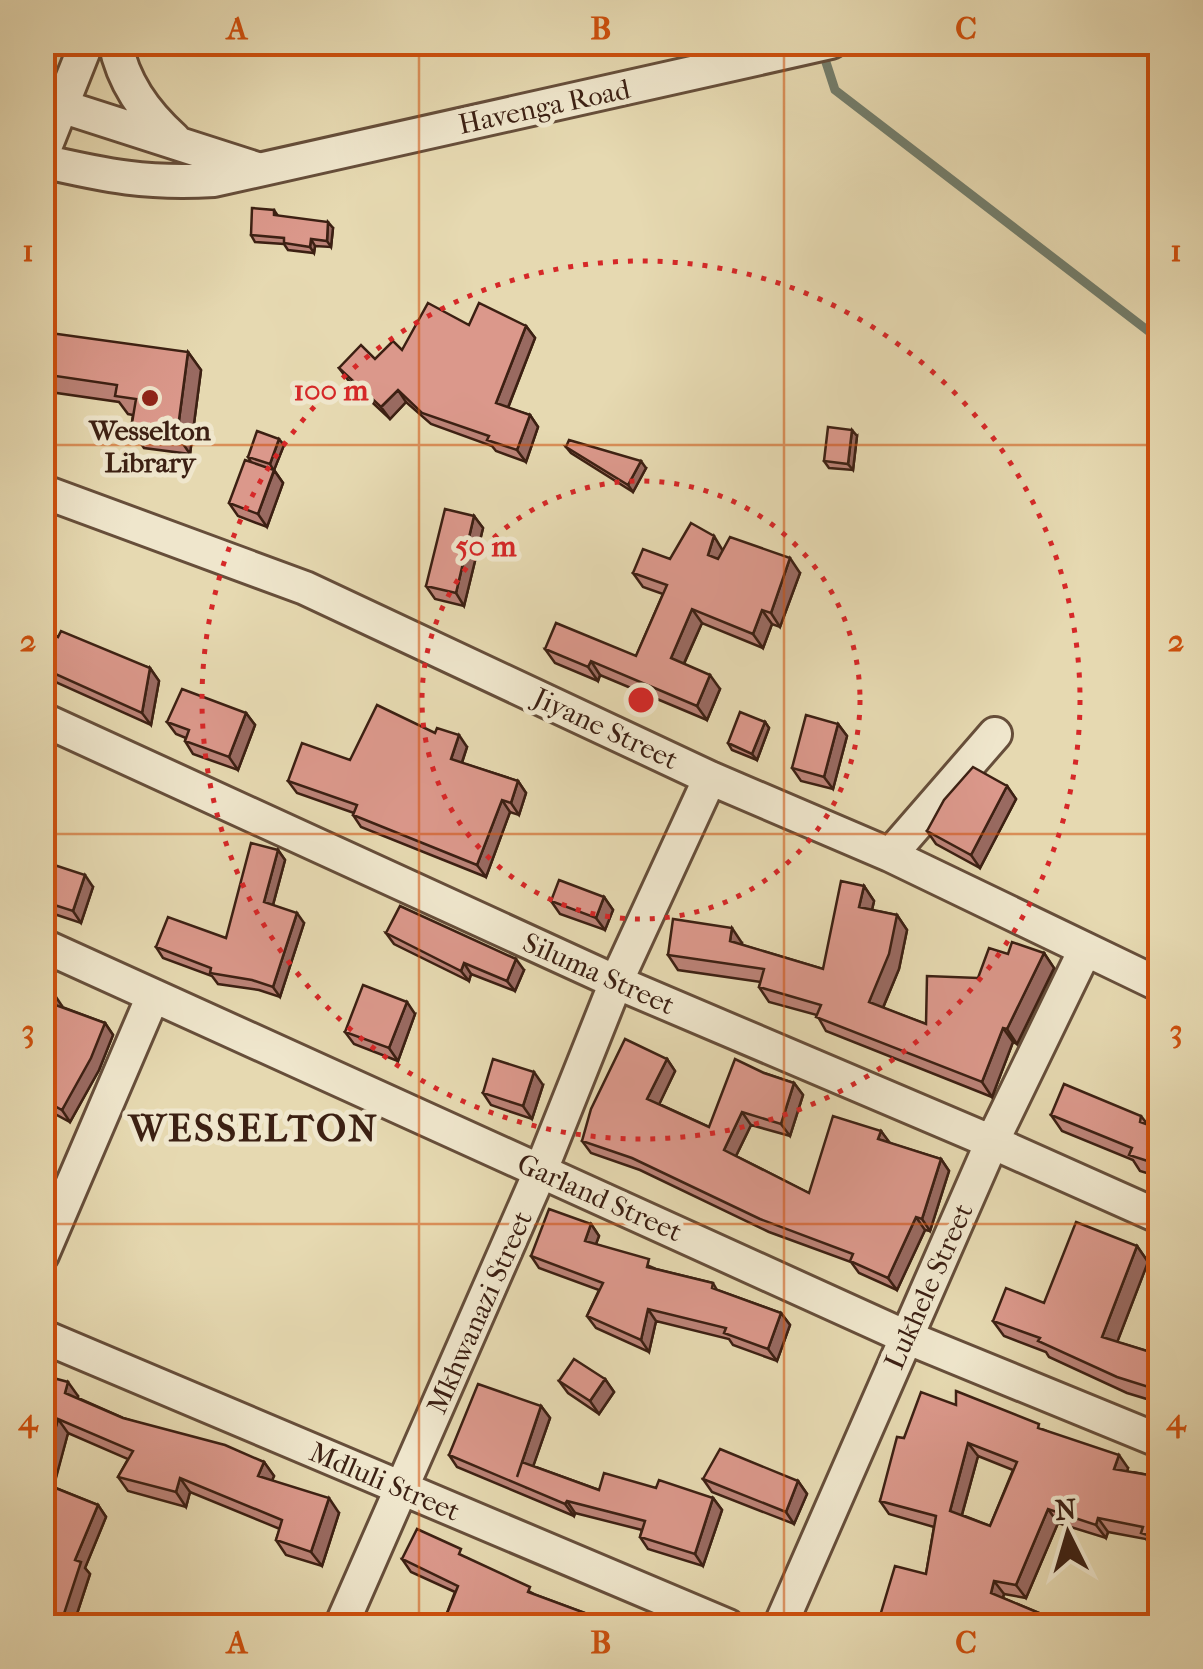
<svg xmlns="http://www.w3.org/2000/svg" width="1203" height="1669" font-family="'IM FELL French Canon',serif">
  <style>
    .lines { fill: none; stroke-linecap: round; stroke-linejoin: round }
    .stream { stroke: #737d6b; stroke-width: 9 }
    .minor-casing { stroke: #664e3a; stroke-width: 38 }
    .minor { stroke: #efe6cc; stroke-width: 32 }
    .wall { fill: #bc8378; stroke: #3c2013; stroke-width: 2.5; fill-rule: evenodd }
    .shaded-wall { fill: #996a61; stroke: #3c2013; stroke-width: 2.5 }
    .building { fill: #db988b; stroke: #3c2013; stroke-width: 2.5; fill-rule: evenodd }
    .grid { fill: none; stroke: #ce500d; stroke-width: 2.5; stroke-opacity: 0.55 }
    .ring { fill: none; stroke: #d62828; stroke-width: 5; stroke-dasharray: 5 10 }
    .poi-dot { fill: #8f2418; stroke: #efe6cc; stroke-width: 4 }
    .labels { text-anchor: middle; stroke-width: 10; stroke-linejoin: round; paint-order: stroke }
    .street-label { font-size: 28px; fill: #3c2013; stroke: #efe6cc }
    .poi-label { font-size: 28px; font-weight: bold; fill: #3c2013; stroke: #efe6cc }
    .district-label { font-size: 38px; font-weight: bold; letter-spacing: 2.5px; fill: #3c2013; stroke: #efe6cc }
    .centre { fill: #d62828; stroke: #efe6cc; stroke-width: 5 }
    .ring-label { font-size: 30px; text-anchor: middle; font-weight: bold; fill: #d62828; stroke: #efe6cc; stroke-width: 10; stroke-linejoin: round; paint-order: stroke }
    .neatline { fill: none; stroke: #ce500d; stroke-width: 4 }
    .grid-label { font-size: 32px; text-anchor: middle; font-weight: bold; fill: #ce500d }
  </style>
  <rect width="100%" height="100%" fill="#e6d9b1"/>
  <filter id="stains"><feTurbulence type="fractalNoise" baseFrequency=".002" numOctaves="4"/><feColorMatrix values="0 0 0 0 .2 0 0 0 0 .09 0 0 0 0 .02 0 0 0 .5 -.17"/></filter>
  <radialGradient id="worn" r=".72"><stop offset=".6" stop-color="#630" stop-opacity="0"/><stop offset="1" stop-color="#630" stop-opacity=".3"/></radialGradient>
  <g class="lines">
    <path class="stream" d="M 822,50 L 835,90 L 1160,340"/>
    <g class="minor-casing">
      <path id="minor" d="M 115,42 C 123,82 144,112 174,139
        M 61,106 L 257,169
        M 42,155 L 87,42
        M 42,161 C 107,176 147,184 214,180 L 831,42
        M 42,491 L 305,588 L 710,778 L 890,855 L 1160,985
        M 42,719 L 616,982 L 992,1142 L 1160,1217
        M 890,855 L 995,734
        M 42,945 L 906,1337 L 1160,1441
        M 42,1255 L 153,996
        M 42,1336 L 728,1626
        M 341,1626 L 541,1170 L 616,982 L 710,778
        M 780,1626 L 992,1142 L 1085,950"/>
    </g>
    <use href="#minor" class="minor"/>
  </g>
  <path class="wall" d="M 274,210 L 278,216 L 333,228 L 331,247 L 315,246 L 314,253 L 288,250 L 284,244 L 255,242 L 251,235 Z
    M 469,325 L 526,326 L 535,338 L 508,408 L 530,415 L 538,427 L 526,462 L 496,451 L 492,446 L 431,424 L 406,402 L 390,419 L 348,380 L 339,368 L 375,359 Z
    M 188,352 L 201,370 L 190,454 L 144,448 L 131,429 L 133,415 L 128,414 L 119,402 L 50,392 L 42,381 L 42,374 Z
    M 857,436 L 853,470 L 829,468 L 824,461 Z
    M 284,445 L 274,470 L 283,483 L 267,527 L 238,516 L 229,503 L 251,462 L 248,457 Z
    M 566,447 L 646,468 L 633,492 L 571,453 Z
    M 474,516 L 483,528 L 464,606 L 435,599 L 426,586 Z
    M 723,550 L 800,573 L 780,627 L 772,624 L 763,648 L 702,623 L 684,664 L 720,689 L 707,720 L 600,675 L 598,681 L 555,663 L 545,649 L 636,656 L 663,594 L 643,587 L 633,573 L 670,559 Z
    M 42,629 L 58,637 L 150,668 L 159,681 L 151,725 L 42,676 Z
    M 246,713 L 255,725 L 238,770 L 193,754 L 185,741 L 186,738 L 176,734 L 167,722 Z
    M 765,722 L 769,728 L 757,760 L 732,750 L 728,743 Z
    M 838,724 L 847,736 L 833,789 L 801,781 L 792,768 Z
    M 435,733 L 467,747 L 462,763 L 518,781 L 526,793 L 519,815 L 510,812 L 486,877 L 361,827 L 353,815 L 354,813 L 297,793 L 288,781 Z
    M 1007,786 L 1016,799 L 980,868 L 936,844 L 927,831 Z
    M 278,850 L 285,860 L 273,905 L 304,923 L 280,997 L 259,990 L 218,984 L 212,976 L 163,958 L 156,947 L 226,938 Z
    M 42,861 L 93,887 L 81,923 L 42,910 Z
    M 864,886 L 874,901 L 872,910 L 897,915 L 907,930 L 899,969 L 883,1008 L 926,1024 L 1008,954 L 1044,953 L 1054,968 L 1017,1044 L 1013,1042 L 992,1097 L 826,1031 L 817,1015 L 769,1002 L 759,987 L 761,982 L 678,970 L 668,955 L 742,943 L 742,945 L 823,969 Z
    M 604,897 L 613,910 L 605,930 L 560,914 L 551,901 Z
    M 386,933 L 524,970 L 515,991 L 471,974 L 469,981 L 394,944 Z
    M 42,989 L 62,1006 L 62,1007 L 105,1023 L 113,1035 L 99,1070 L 70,1122 L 42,1107 Z
    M 415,1014 L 398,1061 L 354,1044 L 345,1032 Z
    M 667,1059 L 675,1071 L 659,1104 L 709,1127 L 764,1073 L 794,1083 L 803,1095 L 790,1136 L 751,1125 L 736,1156 L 809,1193 L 881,1131 L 889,1143 L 941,1159 L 949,1171 L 930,1231 L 925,1230 L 897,1290 L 859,1273 L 851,1262 L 769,1232 L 640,1170 L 591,1153 L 582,1141 Z
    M 543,1085 L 532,1119 L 491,1105 L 483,1093 Z
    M 1051,1115 L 1141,1116 L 1148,1125 L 1160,1129 L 1160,1177 L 1140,1171 L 1133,1160 L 1062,1131 Z
    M 591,1224 L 599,1236 L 596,1244 L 656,1269 L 713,1283 L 717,1290 L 781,1313 L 790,1325 L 777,1361 L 733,1345 L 729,1339 L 656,1321 L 649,1352 L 596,1328 L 587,1316 L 599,1290 L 539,1268 L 531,1256 Z
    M 1137,1246 L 1148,1262 L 1117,1342 L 1160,1355 L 1160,1403 L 1127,1393 L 1049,1357 L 1046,1352 L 1004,1336 L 993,1321 L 1044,1303 Z
    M 42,1375 L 78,1396 L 78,1398 L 123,1418 L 264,1462 L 274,1476 L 272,1480 L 339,1513 L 322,1566 L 286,1555 L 276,1540 L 280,1529 L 190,1492 L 186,1507 L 128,1491 L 118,1477 L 128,1459 L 68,1433 L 53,1487 L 98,1505 L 106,1517 L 85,1568 L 90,1574 L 73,1626 L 47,1488 L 42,1486 Z
    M 605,1379 L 614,1392 L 599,1414 L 568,1393 L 559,1381 Z
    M 956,1405 L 1044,1430 L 1128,1468 L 1127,1471 L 1160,1477 L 1160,1549 L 1150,1546 L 1146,1539 L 1108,1532 L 1106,1538 L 1058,1523 L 1026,1598 L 1004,1594 L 1003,1598 L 1051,1618 L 1056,1626 L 877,1626 L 926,1574 L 934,1527 L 889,1514 L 880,1501 L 904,1438 ZM 978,1456 L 1013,1470 L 990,1526 L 962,1515 Z
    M 541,1406 L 550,1418 L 533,1466 L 599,1490 L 656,1488 L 713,1498 L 722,1510 L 703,1566 L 648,1549 L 640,1537 L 642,1530 L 575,1513 L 574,1516 L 457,1467 L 449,1455 Z
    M 703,1479 L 798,1481 L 807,1494 L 794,1524 L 712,1492 Z
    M 467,1558 L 536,1595 L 617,1625 L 637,1626 L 442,1626 L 455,1592 L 411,1572 L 402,1559 Z"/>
  <path class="shaded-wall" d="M 328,222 L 333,228 L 331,247 L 327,241 Z
    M 311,239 L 315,246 L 314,253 L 310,247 Z
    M 526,326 L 535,338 L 505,415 L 496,403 Z
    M 188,352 L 201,370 L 190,454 L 177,435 Z
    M 398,390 L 406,402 L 390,419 L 381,407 Z
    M 530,415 L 538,427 L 526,462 L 517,450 Z
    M 852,430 L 857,436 L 853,470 L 848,464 Z
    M 279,439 L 284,445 L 274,470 L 283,483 L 267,527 L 258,514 L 274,471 L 270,464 Z
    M 641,461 L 646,468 L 633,492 L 628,485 Z
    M 474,516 L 483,528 L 464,606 L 456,593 Z
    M 714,536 L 723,551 L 718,569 L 708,555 Z
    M 790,558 L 800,573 L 780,627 L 771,613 Z
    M 692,609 L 702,623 L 680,672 L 671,658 Z
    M 762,610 L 772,624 L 763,648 L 753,634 Z
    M 591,661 L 600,675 L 598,681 L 588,667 Z
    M 150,668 L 159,681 L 151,725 L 142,713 Z
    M 710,675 L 720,689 L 707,720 L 697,706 Z
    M 246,713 L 255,725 L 238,770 L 229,757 Z
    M 765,722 L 769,728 L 757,760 L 752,754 Z
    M 838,724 L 847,736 L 833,789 L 824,777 Z
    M 459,735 L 467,747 L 459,771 L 451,759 Z
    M 518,781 L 526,793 L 519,815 L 511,803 Z
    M 1007,786 L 1016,799 L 980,868 L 971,855 Z
    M 502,800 L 510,812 L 486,877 L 477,865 Z
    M 278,850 L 285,860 L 271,912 L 264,902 Z
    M 85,875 L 93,887 L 81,923 L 73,911 Z
    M 864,886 L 874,901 L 869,922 L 859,907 Z
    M 604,897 L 613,910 L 605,930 L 596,918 Z
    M 297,913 L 304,923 L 280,997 L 273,987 Z
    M 897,915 L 907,930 L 899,969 L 879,1017 L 869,1002 Z
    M 732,928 L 742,943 L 740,956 L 730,941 Z
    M 1044,953 L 1054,968 L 1017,1044 L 1007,1029 Z
    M 516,959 L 524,970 L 515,991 L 507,981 Z
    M 464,963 L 471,974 L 469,981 L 461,971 Z
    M 54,994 L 62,1006 L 59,1015 L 50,1003 Z
    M 407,1002 L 415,1014 L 398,1061 L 389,1048 Z
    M 105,1023 L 113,1035 L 99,1070 L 70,1122 L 62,1110 Z
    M 1003,1028 L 1013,1042 L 992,1097 L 982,1082 Z
    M 667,1059 L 675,1071 L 656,1111 L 647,1099 Z
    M 534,1072 L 543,1085 L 532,1119 L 523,1106 Z
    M 794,1083 L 803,1095 L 790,1136 L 781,1124 Z
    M 742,1112 L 751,1125 L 733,1162 L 724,1150 Z
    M 881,1131 L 890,1143 L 878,1139 Z
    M 941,1159 L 949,1171 L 930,1231 L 922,1219 Z
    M 42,1175 L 50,1186 L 42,1203 Z
    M 916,1217 L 925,1230 L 897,1290 L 888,1278 Z
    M 591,1224 L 599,1236 L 593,1252 L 585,1241 Z
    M 1137,1246 L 1148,1262 L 1113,1353 L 1102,1337 Z
    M 648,1309 L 656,1321 L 649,1352 L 641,1340 Z
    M 781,1313 L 790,1325 L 777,1361 L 768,1349 Z
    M 605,1379 L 614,1392 L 599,1414 L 590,1401 Z
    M 68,1382 L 78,1396 L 75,1408 L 65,1393 Z
    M 541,1406 L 550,1418 L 526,1487 L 517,1477 Z
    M 58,1419 L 68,1433 L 53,1489 L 43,1475 Z
    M 968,1443 L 978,1456 L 959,1525 L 950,1511 Z
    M 1119,1455 L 1128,1468 L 1124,1482 L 1114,1469 Z
    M 264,1462 L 274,1476 L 268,1490 L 258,1476 Z
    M 180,1478 L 190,1492 L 186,1507 L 176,1492 Z
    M 798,1481 L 807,1494 L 794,1524 L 786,1512 Z
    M 329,1498 L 339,1513 L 322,1566 L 311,1552 Z
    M 713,1498 L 722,1510 L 703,1566 L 695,1554 Z
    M 567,1501 L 575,1513 L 574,1516 L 565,1504 Z
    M 98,1505 L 106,1517 L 85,1568 L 90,1574 L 73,1626 L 60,1626 L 75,1560 Z
    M 1048,1509 L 1058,1523 L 1026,1598 L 1016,1585 Z
    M 1098,1518 L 1108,1532 L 1106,1538 L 1096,1525 Z
    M 994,1581 L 1004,1594 L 1000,1606 L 991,1593 Z
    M 1051,1618 L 1056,1626 L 1047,1626 Z"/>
  <path class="building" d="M 252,208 L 274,210 L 274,215 L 328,222 L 327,241 L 311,239 L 310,247 L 284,243 L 284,238 L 251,235 Z
    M 428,303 L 469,325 L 479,303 L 526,326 L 496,403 L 530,415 L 517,450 L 487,440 L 489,436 L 422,413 L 398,390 L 381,407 L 339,368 L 361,345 L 375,359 L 393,341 L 402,350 Z
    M 43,332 L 188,352 L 177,435 L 131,429 L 136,399 L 115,396 L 117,385 L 42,374 Z
    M 828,427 L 852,430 L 848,464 L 824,461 Z
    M 257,431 L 279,439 L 270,464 L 248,457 Z
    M 569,440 L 641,461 L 628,485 L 566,447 Z
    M 245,460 L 274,470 L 258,514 L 229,503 Z
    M 445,509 L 474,516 L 456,593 L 426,586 Z
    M 691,523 L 714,536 L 708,555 L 718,559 L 730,537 L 790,558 L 771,613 L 762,610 L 753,634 L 692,609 L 671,658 L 710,675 L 697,706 L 591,661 L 588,667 L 545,649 L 556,623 L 636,656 L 667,585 L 633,573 L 643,549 L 670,559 Z
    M 42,629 L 58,637 L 61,631 L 150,668 L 142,713 L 42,668 Z
    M 182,689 L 246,713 L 229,757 L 185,741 L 189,730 L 167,722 Z
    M 377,705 L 435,733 L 437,728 L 459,735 L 451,759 L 518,781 L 511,803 L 502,800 L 477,865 L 353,815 L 357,805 L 288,781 L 302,743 L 350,760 Z
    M 740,712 L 765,722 L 752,754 L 728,743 Z
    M 806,715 L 838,724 L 824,777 L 792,768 Z
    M 973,767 L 1007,786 L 971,855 L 927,831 L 944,800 Z
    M 251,843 L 278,850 L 264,902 L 297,913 L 273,987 L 252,980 L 210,973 L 211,968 L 156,947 L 168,917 L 226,938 Z
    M 42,861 L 85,875 L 73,911 L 42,901 Z
    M 559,880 L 604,897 L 596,918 L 551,901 Z
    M 841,881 L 864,886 L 859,907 L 897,915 L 889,954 L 869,1002 L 926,1024 L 927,976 L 978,978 L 989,948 L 1008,954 L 1012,942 L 1044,953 L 1007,1029 L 1003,1028 L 982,1082 L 816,1017 L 821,1005 L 759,987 L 764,969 L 668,955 L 673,919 L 732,928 L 730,941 L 823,969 Z
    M 400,906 L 516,959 L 507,981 L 464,963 L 461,971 L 386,933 Z
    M 363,985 L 407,1002 L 389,1048 L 345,1032 Z
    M 42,989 L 54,994 L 50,1003 L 105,1023 L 91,1058 L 62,1110 L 42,1099 Z
    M 625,1039 L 667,1059 L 647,1099 L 709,1127 L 735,1059 L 764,1073 L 794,1083 L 781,1124 L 742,1112 L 724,1150 L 809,1193 L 833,1116 L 881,1131 L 878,1139 L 941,1159 L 922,1219 L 916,1217 L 888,1278 L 850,1261 L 853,1254 L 760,1219 L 632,1158 L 582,1141 L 591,1109 Z
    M 493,1059 L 534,1072 L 523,1106 L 483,1093 Z
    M 1064,1084 L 1141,1116 L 1140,1122 L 1160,1129 L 1160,1165 L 1129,1155 L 1132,1148 L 1051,1115 Z
    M 549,1209 L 591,1224 L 585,1241 L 649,1259 L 647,1267 L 713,1283 L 712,1288 L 781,1313 L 768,1349 L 724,1333 L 726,1328 L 648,1309 L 641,1340 L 587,1316 L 603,1283 L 531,1256 Z
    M 1076,1222 L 1137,1246 L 1102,1337 L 1160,1355 L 1160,1382 L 1158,1390 L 1117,1377 L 1038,1341 L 1040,1338 L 993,1321 L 1006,1288 L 1044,1303 Z
    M 574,1359 L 605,1379 L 590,1401 L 559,1381 Z
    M 42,1375 L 68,1382 L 65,1393 L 123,1418 L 225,1445 L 264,1462 L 258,1476 L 329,1498 L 311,1552 L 276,1540 L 282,1520 L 180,1478 L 176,1492 L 118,1477 L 133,1451 L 58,1419 L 42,1475 Z
    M 478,1384 L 541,1406 L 517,1477 L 522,1462 L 599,1490 L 604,1473 L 656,1488 L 659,1480 L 713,1498 L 695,1554 L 640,1537 L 645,1521 L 567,1501 L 565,1504 L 449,1455 Z
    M 956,1391 L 1039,1424 L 1038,1428 L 1119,1455 L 1114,1469 L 1160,1477 L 1160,1539 L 1141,1533 L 1143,1527 L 1098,1518 L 1096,1525 L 1048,1509 L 1016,1585 L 994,1581 L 991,1593 L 1051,1618 L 1047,1626 L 877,1626 L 895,1566 L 926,1574 L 936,1516 L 880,1501 L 897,1437 L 904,1438 L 921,1392 L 956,1405 ZM 968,1443 L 1017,1462 L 990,1526 L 950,1511 Z
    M 720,1449 L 798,1481 L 786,1512 L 703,1479 Z
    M 48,1485 L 98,1505 L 75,1560 L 81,1562 L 60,1626 L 42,1626 L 42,1499 Z
    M 417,1529 L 461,1549 L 459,1554 L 530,1587 L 528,1592 L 617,1625 L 621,1617 L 637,1626 L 442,1626 L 458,1586 L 402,1559 Z"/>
  <path class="grid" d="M 419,42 L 419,1626M 784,42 L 784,1626M 42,445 L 1160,445M 42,834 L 1160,834M 42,1224 L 1160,1224"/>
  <g class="ring">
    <circle cx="641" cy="700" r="219"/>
    <circle cx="641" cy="700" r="439"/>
  </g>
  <circle class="poi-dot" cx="150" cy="398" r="10"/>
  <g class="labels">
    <g class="street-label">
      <text transform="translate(544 106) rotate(-12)" y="10">Havenga Road</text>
      <text transform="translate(606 728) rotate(25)" y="10">Jiyane Street</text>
      <text transform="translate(599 973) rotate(24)" y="10">Siluma Street</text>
      <text transform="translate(600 1197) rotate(24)" y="10">Garland Street</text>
      <text transform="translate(928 1286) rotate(-66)" y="10">Lukhele Street</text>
      <text transform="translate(479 1312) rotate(-66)" y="10">Mkhwanazi Street</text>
      <text transform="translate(385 1481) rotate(23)" y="10">Mdluli Street</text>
    </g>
    <g class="poi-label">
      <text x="150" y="440">Wesselton<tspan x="150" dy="32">Library</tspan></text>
    </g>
    <g class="district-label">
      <text x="254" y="1141">WESSELTON</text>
    </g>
  </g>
  <circle cx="641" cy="700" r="15" class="centre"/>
  <g class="ring-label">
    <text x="331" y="400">100 m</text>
    <text x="486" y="556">50 m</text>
  </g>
  <rect width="1203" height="1669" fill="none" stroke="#e6d9b1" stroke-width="110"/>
  <g transform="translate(1068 1534) rotate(355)" stroke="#efe6cc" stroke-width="8" paint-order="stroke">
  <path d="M0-8L18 38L0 25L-18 38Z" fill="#3c2013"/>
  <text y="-15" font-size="28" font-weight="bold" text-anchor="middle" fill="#3c2013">N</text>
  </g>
  <rect x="55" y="55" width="1093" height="1559" class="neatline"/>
  <g class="grid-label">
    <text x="237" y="39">A</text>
    <text x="601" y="39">B</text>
    <text x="966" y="39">C</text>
    <text x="28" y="261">1</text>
    <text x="1176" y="261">1</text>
    <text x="28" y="651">2</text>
    <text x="1176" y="651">2</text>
    <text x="28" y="1041">3</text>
    <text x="1176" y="1041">3</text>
    <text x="28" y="1430">4</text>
    <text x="1176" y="1430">4</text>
    <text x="237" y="1653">A</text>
    <text x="601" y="1653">B</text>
    <text x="966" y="1653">C</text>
  </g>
  <rect width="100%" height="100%" filter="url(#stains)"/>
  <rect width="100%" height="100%" fill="url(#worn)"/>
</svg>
